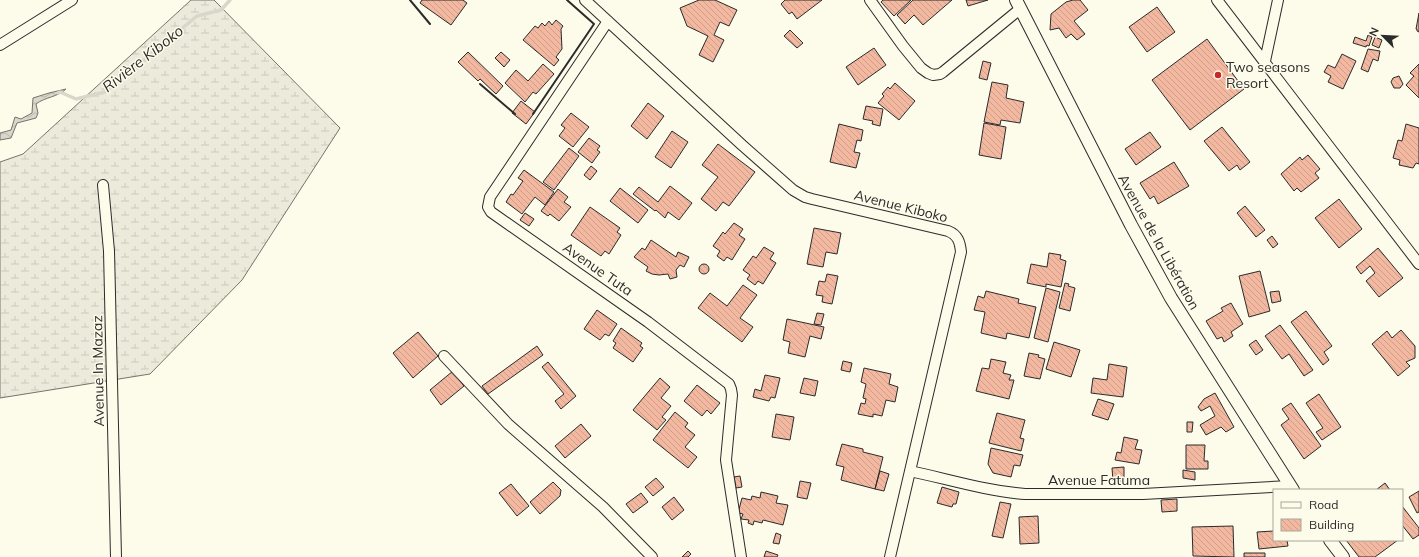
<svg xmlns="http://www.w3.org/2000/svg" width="1419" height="557" font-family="Mulish,sans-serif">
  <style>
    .wetland { fill: url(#wetland-marsh); stroke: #74746e }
    .water { fill: url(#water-waves); stroke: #74746e }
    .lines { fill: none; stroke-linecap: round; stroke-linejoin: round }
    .stream { stroke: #d8d7c9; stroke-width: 3.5 }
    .building { fill: url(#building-back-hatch); stroke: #2b2b2b }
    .minor-casing { stroke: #2b2b2b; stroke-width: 12 }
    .tertiary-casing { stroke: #2b2b2b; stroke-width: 14 }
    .minor { stroke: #fdfbea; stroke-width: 10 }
    .tertiary { stroke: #fdfbea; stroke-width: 12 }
    .wall { stroke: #2b2b2b; stroke-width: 2 }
    .poi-dot { fill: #c62828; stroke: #fdfbea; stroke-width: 1.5 }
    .labels { text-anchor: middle; stroke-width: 3; stroke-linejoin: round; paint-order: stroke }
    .poi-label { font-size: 14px; fill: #2b2b2b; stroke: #fdfbea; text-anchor: start }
    .street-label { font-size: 14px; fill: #2b2b2b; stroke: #fdfbea }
    .water-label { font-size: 15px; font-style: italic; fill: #2b2b2b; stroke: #fdfbea }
  </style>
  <defs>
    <pattern id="wetland-marsh" width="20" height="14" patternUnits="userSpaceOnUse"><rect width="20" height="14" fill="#ecebdb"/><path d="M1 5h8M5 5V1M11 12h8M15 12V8" fill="none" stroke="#cbcabc"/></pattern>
    <pattern id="water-waves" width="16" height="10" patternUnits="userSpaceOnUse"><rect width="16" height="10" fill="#d8d7c9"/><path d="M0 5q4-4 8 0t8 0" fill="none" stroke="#bab9ad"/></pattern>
    <pattern id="building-back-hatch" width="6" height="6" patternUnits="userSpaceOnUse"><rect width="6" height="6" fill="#f2b8a0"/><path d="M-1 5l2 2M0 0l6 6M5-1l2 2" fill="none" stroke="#d09e8a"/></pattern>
  </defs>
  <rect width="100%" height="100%" fill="#fdfbea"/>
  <path class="wetland" d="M 191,0 L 214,0 L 340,128 L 242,280 L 150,374 L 0,398 L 0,162 L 23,154 Z"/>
  <path class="water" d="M 66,89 C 58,97 45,97 36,104 L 38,113 L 36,118 L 17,123 L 11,138 L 0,140 L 0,133 L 11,130 L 15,117 L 21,119 L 32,113 L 33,98 L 49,93 Z"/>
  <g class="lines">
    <path class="stream" d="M 58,93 L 60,92 L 76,99 L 105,92 L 197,16 L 221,10 L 230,0"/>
  </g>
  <path class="building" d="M 422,0 L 463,0 L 467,3 L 451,25 L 420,3 Z
    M 699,0 L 715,0 L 737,10 L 729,26 L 720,22 L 714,35 L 724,40 L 713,62 L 699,55 L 708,36 L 687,26 L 680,8 Z
    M 785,0 L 822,0 L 797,19 L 792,12 L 789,14 L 781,4 Z
    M 883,0 L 911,0 L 894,16 L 881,2 Z
    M 913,0 L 952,0 L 923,25 L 914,15 L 905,24 L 897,15 Z
    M 966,0 L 988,0 L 968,6 Z
    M 1073,0 L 1080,0 L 1088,10 L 1074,21 L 1085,34 L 1077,40 L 1071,34 L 1066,38 L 1059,28 L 1050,30 L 1051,14 L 1066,2 Z
    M 1157,7 L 1175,32 L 1147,52 L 1129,27 Z
    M 1419,13 L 1419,32 L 1417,31 L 1417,29 L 1416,29 Z
    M 556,20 L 563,26 L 561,29 L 562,49 L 556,57 L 559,60 L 554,66 L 523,40 L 535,26 L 538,28 L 542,23 L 545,26 L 549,21 L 552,25 Z
    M 790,30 L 803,43 L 797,48 L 784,36 Z
    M 1368,35 L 1372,37 L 1369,46 L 1367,45 L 1366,47 L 1353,43 L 1355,37 L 1366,41 Z
    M 1375,37 L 1382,40 L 1379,48 L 1372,45 Z
    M 1207,39 L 1244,89 L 1190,130 L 1152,80 Z
    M 874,48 L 886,65 L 858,85 L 846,67 Z
    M 1368,49 L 1380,51 L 1378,61 L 1373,59 L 1368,72 L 1361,69 Z
    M 468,52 L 503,86 L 496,94 L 480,79 L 478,81 L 458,62 Z
    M 501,52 L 510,60 L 504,67 L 495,58 Z
    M 1342,54 L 1356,61 L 1343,89 L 1328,82 L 1331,76 L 1324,72 L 1328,65 L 1335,68 Z
    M 983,61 L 991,63 L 987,80 L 979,78 Z
    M 543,64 L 554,74 L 536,94 L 533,92 L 525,102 L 505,83 L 516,70 L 528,81 Z
    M 1419,64 L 1419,98 L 1406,85 L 1414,76 L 1410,73 Z
    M 1399,76 L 1403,84 L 1400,88 L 1394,88 L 1391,82 L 1393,78 Z
    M 992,82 L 1008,85 L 1006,98 L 1024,102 L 1020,123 L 1001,120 L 1000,125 L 984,122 Z
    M 895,83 L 915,101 L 899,120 L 878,103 L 884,96 L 882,94 L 888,87 L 890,89 Z
    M 521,101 L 535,112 L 526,124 L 512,113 Z
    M 648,103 L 664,116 L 647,139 L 631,126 Z
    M 866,106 L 883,109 L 880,126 L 872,124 L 873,121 L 863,119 Z
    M 571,113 L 589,127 L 573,147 L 559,136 L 565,128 L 561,125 Z
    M 984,123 L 1006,127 L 1001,159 L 979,155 Z
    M 839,124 L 863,130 L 861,141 L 857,140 L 854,152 L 860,153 L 856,168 L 830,162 Z
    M 1406,124 L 1419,128 L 1419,164 L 1416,163 L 1413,168 L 1399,165 L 1400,160 L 1393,158 L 1398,140 L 1402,141 Z
    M 1222,127 L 1250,162 L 1240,170 L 1237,165 L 1229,171 L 1204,141 Z
    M 672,131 L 688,142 L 671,168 L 655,157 Z
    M 1150,132 L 1161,147 L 1136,165 L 1125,149 Z
    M 589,138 L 600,146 L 597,150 L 600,152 L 592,163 L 578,152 Z
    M 718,144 L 755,172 L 729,206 L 723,202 L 716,211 L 701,199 L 718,177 L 702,165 Z
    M 569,148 L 579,156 L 554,190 L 543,182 Z
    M 1308,155 L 1320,169 L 1315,173 L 1319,178 L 1301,192 L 1297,188 L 1294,191 L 1281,174 L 1300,157 L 1302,160 Z
    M 1174,162 L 1189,186 L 1158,204 L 1154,196 L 1150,199 L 1140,183 Z
    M 591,166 L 597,171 L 590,180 L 584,175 Z
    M 524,170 L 554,192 L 545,205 L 535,197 L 522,214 L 506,202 L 511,194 L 513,195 L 523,181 L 518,178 Z
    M 670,186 L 692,203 L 679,220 L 668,212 L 665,218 L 656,210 L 655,211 L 633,194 L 639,187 L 658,202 Z
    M 620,188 L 648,210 L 638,223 L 610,201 Z
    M 558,189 L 568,197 L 564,202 L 571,207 L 559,221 L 550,214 L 548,216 L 541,211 Z
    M 1339,199 L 1362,229 L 1339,248 L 1315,218 Z
    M 1245,206 L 1265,230 L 1256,237 L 1237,213 Z
    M 590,207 L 620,228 L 617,232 L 621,235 L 609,254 L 605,251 L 601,256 L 571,235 Z
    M 525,213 L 534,219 L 529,226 L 520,220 Z
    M 734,223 L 743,229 L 739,235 L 745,239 L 732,260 L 727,257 L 724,261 L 717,256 L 720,251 L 713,246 L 723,232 L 725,234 Z
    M 814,228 L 841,233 L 837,254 L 826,252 L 823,267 L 807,264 Z
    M 1272,236 L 1278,244 L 1273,248 L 1267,240 Z
    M 651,240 L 676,257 L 678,252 L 689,257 L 684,267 L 680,265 L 676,270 L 677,277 L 670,279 L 668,274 L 659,275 L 652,274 L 646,271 L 648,267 L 634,257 L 642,248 L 645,250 Z
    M 764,247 L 774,253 L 770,259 L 776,263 L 763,284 L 758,281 L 755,285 L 747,279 L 750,275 L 743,270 L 753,256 L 756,258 Z
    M 1378,248 L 1403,278 L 1379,297 L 1366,281 L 1375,273 L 1370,266 L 1361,274 L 1356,267 Z
    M 1049,253 L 1061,255 L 1060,259 L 1066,261 L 1061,287 L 1046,284 L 1046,287 L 1027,283 L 1031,264 L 1047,267 Z
    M699 269a5 5 0 1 1 10 0a5 5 0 1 1-10 0Z
    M 1260,271 L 1270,311 L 1249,317 L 1239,276 Z
    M 827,274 L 838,276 L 832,304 L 822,302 L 823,296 L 816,295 L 819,281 L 825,282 Z
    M 1065,283 L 1069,284 L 1068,286 L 1075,288 L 1070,311 L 1059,308 Z
    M 743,285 L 757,295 L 740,318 L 753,327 L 742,342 L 698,308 L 710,293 L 727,306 Z
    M 1046,288 L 1060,292 L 1048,342 L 1034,338 Z
    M 986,291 L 1019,299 L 1018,303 L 1036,307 L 1029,338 L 1007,333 L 1006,339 L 981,333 L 985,312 L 974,310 L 978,296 L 984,298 Z
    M 1279,291 L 1281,301 L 1272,303 L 1270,292 Z
    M 1231,303 L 1243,324 L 1231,332 L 1233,336 L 1224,342 L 1222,337 L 1217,339 L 1206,321 L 1223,311 L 1221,308 Z
    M 597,310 L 617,324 L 609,336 L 605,334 L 600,340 L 584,329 Z
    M 1306,311 L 1332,346 L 1324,352 L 1329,360 L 1323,365 L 1291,322 Z
    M 817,313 L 824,314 L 821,325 L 814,324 Z
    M 787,319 L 824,327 L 821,339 L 810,336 L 805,357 L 788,353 L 790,342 L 783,340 Z
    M 1280,325 L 1313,370 L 1304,376 L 1289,354 L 1282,359 L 1265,336 Z
    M 621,328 L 642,343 L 640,346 L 643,348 L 633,362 L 613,348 L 616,343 L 613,341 Z
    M 1401,330 L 1415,346 L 1415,358 L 1406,362 L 1410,366 L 1398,376 L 1372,344 L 1387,331 L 1392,338 Z
    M 418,332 L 438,356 L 413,378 L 393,353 Z
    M 1256,340 L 1263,350 L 1256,355 L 1249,345 Z
    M 1054,342 L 1080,350 L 1071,377 L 1046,369 Z
    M 537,346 L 543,355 L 488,394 L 482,386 Z
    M 1029,353 L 1039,355 L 1038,357 L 1045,359 L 1040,379 L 1024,376 Z
    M 991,359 L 1006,362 L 1003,373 L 1011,375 L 1009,380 L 1014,380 L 1009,399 L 976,391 L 982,368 L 989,369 Z
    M 843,361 L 852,363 L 850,372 L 841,370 Z
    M 548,362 L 576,396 L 561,409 L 555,401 L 564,394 L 542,367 Z
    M 1109,364 L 1127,367 L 1123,397 L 1091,393 L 1093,378 L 1107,380 Z
    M 864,368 L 891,374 L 889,384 L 898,387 L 895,402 L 886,400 L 882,416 L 873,414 L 873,417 L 858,414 L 861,403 L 865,404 L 866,399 L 863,398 L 866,384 L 861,382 Z
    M 453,371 L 464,386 L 441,405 L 430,390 Z
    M 765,375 L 780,378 L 775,398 L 771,397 L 769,401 L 753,397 L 755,389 L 761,391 Z
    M 660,378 L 670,387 L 661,398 L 671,406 L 662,417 L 666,420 L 657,430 L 633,410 Z
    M 804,378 L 818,381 L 815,396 L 800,393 Z
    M 697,385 L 720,403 L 711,414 L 707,410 L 702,416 L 684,401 Z
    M 1215,393 L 1234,427 L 1226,432 L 1221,427 L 1206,435 L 1200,425 L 1215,416 L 1210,406 L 1201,411 L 1198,407 L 1204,399 Z
    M 1319,394 L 1341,427 L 1322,440 L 1316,432 L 1323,428 L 1306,403 Z
    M 1098,399 L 1114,404 L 1108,420 L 1092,415 Z
    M 1291,403 L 1321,446 L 1304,459 L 1281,425 L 1289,419 L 1282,409 Z
    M 675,412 L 688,423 L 685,427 L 695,435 L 685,447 L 697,457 L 688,468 L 653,440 Z
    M 997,413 L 1025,420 L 1020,438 L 1024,439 L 1021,451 L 989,443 Z
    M 776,414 L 794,417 L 790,440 L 772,437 Z
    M 1187,422 L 1193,422 L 1192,432 L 1187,432 Z
    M 581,424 L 591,436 L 565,458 L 555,446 Z
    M 1124,437 L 1138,440 L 1135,449 L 1142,450 L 1139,464 L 1115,460 L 1117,452 L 1121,453 Z
    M 842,444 L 863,449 L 863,452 L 883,457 L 875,489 L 841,480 L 844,467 L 836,465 Z
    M 1186,445 L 1205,445 L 1204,461 L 1208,461 L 1208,469 L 1186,469 Z
    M 991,448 L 1023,455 L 1020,466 L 1014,465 L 1011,477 L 993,473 L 988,464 Z
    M 1124,467 L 1124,481 L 1113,481 L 1112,468 Z
    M 1183,470 L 1195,472 L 1195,480 L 1183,478 Z
    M 880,471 L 889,474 L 884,491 L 875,489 Z
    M 740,476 L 742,487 L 736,488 L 734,477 Z
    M 656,478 L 664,487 L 653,496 L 645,487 Z
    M 800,481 L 811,483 L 807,499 L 797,497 Z
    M 553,482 L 561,490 L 560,496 L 540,514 L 530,502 Z
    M 1385,483 L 1390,490 L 1376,490 Z
    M 511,484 L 529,506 L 517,516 L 499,493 Z
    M 942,487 L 959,492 L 956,504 L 953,504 L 952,507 L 937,503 Z
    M 1419,491 L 1419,512 L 1417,513 L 1409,497 Z
    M 761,492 L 778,496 L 776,503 L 788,505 L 783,525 L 763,520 L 762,523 L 754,521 L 753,525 L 748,523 L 749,520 L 741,519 L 743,514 L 738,513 L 742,498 L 751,500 L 752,496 L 760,498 Z
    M 641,493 L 648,502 L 633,513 L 626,504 Z
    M 674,497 L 684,510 L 672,520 L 662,507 Z
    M 1177,499 L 1177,511 L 1162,512 L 1161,500 Z
    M 1000,502 L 1011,504 L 1003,538 L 992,536 Z
    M 1402,506 L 1419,528 L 1419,535 L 1413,539 L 1402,525 Z
    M 1038,516 L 1039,543 L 1020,544 L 1019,517 Z
    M 1233,526 L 1234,557 L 1193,556 L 1192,527 Z
    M 1274,531 L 1274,540 L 1287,540 L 1288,546 L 1259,549 L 1257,532 Z
    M 776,533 L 781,535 L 779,544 L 773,543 Z
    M 1346,540 L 1398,540 L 1375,557 L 1359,557 Z
    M 688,551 L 691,554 L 688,557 L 682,557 Z
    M 766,551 L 778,555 L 777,557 L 764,557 Z
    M 1244,553 L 1265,553 L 1265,557 L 1244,557 Z"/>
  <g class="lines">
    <g class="minor-casing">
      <path id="minor" d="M 585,0 L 742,145 L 793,190 L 805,197 L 812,199 L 948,231 C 958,235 960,242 961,252 L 890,557
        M 870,0 L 903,46 L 921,68 L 928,73 L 933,75 L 940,74 L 943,72 L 1020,9
        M 1217,0 L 1419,264
        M 608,21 L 490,197 L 488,207 L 491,212 L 648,322 L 729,384 L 731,389 L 732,395 L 726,460 L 741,557
        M 0,45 L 72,0
        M 1265,61 L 1278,0
        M 103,185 L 109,251 L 116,557
        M 444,356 L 508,424 L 603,507 L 652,557
        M 910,471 C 948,479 986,491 1025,494 L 1143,494 L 1290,486"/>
    </g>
    <g class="tertiary-casing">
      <path id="tertiary" d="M 1016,0 L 1131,225 L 1171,298 L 1293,490
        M 1330,540 L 1343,557"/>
    </g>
    <use href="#minor" class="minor"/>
    <use href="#tertiary" class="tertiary"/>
    <path class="wall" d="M 410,0 L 430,24
      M 480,84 L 515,114
      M 533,114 L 594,24 L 567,0"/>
  </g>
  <circle class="poi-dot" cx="1218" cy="75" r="4"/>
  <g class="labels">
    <g class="poi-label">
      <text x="1226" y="72">Two seasons<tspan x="1226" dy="16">Resort</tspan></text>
    </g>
    <g class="street-label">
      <text transform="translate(901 206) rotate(14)" y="5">Avenue Kiboko</text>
      <text transform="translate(1159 242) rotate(61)" y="5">Avenue de la Libération</text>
      <text transform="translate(598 269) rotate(35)" y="5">Avenue Tuta</text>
      <text transform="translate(98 371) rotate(-91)" y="5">Avenue In Mazaz</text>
      <text x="1099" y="485">Avenue Fatuma</text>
    </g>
    <g class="water-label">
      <text transform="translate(143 59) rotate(-38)" y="5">Rivière Kiboko</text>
    </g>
  </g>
  <rect x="1273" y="489" width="130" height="52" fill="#fdfbea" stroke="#a9a89e"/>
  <rect x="1281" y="502" width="20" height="6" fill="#fdfbea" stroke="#a9a89e"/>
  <text x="1309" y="509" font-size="12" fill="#2b2b2b">Road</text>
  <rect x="1281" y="519" width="20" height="12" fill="url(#building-back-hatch)" stroke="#a9a89e"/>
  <text x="1309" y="529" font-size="12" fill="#2b2b2b">Building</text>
  <g transform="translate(1383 36) rotate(294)" stroke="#fdfbea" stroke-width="3" paint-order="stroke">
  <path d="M0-3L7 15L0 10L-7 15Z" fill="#2b2b2b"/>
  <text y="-6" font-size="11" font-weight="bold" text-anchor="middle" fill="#2b2b2b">N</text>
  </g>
</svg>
